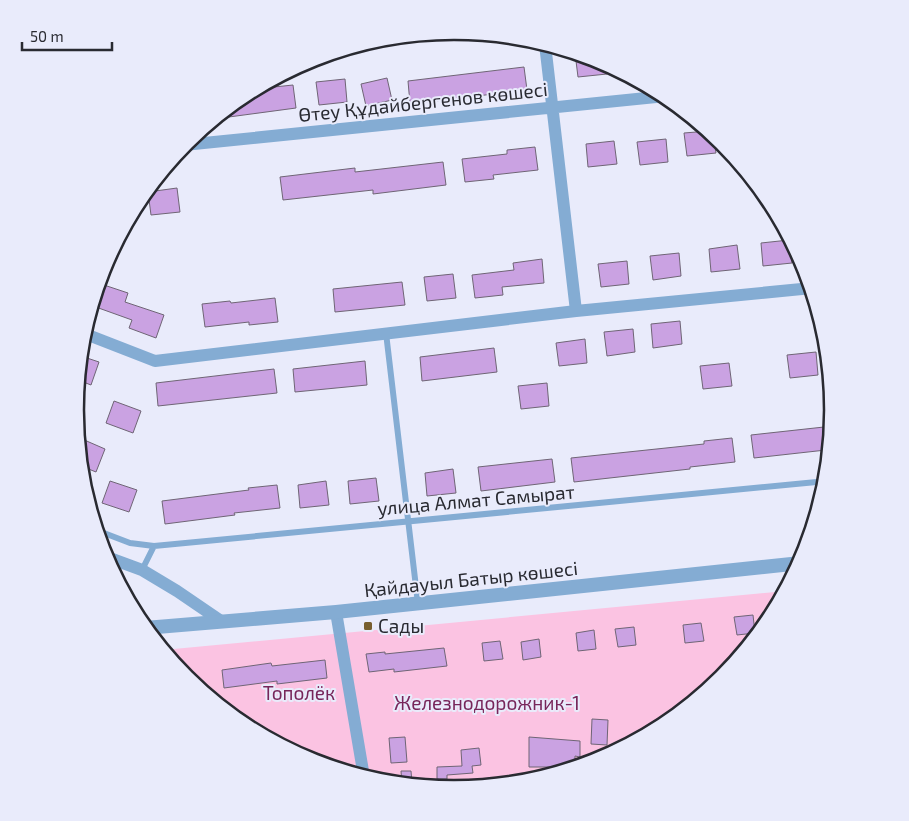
<svg xmlns="http://www.w3.org/2000/svg" width="909" height="821" font-family="'Exo 2',sans-serif">
  <style>
    .green { fill: #fbc3e2 }
    .building { fill: #caa2e2; stroke: #6f6575 }
    .lines { fill: none; stroke-linecap: round; stroke-linejoin: round }
    .service { stroke: #84acd3; stroke-width: 6 }
    .minor { stroke: #84acd3; stroke-width: 12 }
    .tertiary { stroke: #84acd3; stroke-width: 14 }
    .poi-dot { fill: #775e2f; stroke: #e9ebfb; stroke-width: 2 }
    .labels { text-anchor: middle; stroke-width: 4; stroke-linejoin: round; paint-order: stroke }
    .street-label { font-size: 19px; fill: #292a31; stroke: #e9ebfb }
    .poi-label { font-size: 19px; fill: #292a31; stroke: #e9ebfb; text-anchor: start }
    .park-label { font-size: 19px; fill: #77255a; stroke: #e9ebfb }
    .rim { fill: none; stroke: #292a31; stroke-width: 2.5 }
  </style>
  <rect width="100%" height="100%" fill="#e9ebfb"/>
  <path class="green" d="M 786,591 L 770,621 L 722,679 L 665,726 L 599,761 L 528,783 L 454,790 L 380,782 L 309,761 L 244,726 L 186,678 L 163,650 Z"/>
  <path class="building" d="M 575,53 L 606,63 L 607,74 L 578,77 Z
    M 524,67 L 527,90 L 410,104 L 408,81 Z
    M 387,78 L 392,100 L 366,106 L 361,84 Z
    M 345,79 L 347,102 L 319,105 L 316,82 Z
    M 293,85 L 296,108 L 214,119 L 244,95 L 255,89 Z
    M 709,131 L 713,135 L 716,153 L 687,156 L 684,133 Z
    M 666,139 L 668,162 L 640,165 L 637,142 Z
    M 614,141 L 617,164 L 588,167 L 586,144 Z
    M 535,147 L 538,170 L 493,175 L 494,179 L 465,182 L 462,159 L 507,154 L 507,150 Z
    M 443,162 L 446,185 L 373,194 L 373,190 L 283,200 L 280,177 L 355,168 L 355,172 Z
    M 177,188 L 180,212 L 151,215 L 148,192 Z
    M 789,240 L 792,263 L 763,266 L 761,243 Z
    M 737,245 L 740,269 L 711,272 L 709,249 Z
    M 679,253 L 681,276 L 653,280 L 650,256 Z
    M 542,259 L 544,283 L 502,287 L 503,295 L 475,298 L 472,275 L 514,270 L 513,263 Z
    M 627,261 L 629,284 L 601,287 L 598,264 Z
    M 453,274 L 456,298 L 427,301 L 424,277 Z
    M 402,282 L 405,305 L 335,312 L 333,289 Z
    M 101,284 L 128,293 L 125,302 L 164,315 L 156,338 L 129,328 L 132,320 L 93,306 Z
    M 275,298 L 278,322 L 249,325 L 249,322 L 205,327 L 202,304 L 230,301 L 231,303 Z
    M 680,321 L 682,344 L 653,348 L 651,324 Z
    M 633,329 L 635,352 L 607,356 L 604,332 Z
    M 585,339 L 587,363 L 559,366 L 556,343 Z
    M 494,348 L 497,372 L 422,381 L 420,357 Z
    M 816,352 L 818,375 L 790,378 L 787,355 Z
    M 81,356 L 99,362 L 91,385 L 78,380 Z
    M 365,361 L 367,385 L 295,392 L 293,369 Z
    M 729,363 L 732,386 L 703,389 L 700,366 Z
    M 274,369 L 277,393 L 158,406 L 156,383 Z
    M 547,383 L 549,406 L 521,409 L 518,386 Z
    M 114,401 L 141,411 L 133,433 L 106,423 Z
    M 824,427 L 826,450 L 754,458 L 751,435 Z
    M 732,438 L 735,462 L 690,467 L 690,469 L 574,482 L 571,458 L 704,444 L 704,441 Z
    M 82,439 L 105,449 L 96,472 L 81,466 L 79,447 Z
    M 552,459 L 555,482 L 481,491 L 478,467 Z
    M 453,469 L 456,493 L 427,496 L 425,473 Z
    M 376,478 L 379,501 L 350,504 L 348,481 Z
    M 110,481 L 137,490 L 129,512 L 102,503 Z
    M 326,481 L 329,505 L 300,508 L 298,485 Z
    M 277,485 L 280,508 L 234,513 L 235,515 L 165,524 L 162,501 L 249,490 L 248,488 Z
    M 753,615 L 755,633 L 737,635 L 734,617 Z
    M 701,623 L 704,641 L 685,643 L 683,625 Z
    M 634,627 L 636,645 L 618,647 L 615,629 Z
    M 594,630 L 596,649 L 578,651 L 576,633 Z
    M 539,639 L 541,657 L 523,660 L 521,642 Z
    M 500,641 L 503,659 L 484,661 L 482,643 Z
    M 444,648 L 447,666 L 394,672 L 394,669 L 369,672 L 366,654 L 385,652 L 385,654 Z
    M 325,660 L 327,678 L 277,684 L 277,681 L 224,688 L 222,670 L 271,663 L 272,666 Z
    M 592,719 L 608,720 L 607,745 L 591,744 Z
    M 405,737 L 407,762 L 391,763 L 389,738 Z
    M 529,737 L 580,741 L 580,757 L 575,756 L 575,765 L 568,764 L 567,769 L 558,769 L 558,767 L 529,767 Z
    M 479,748 L 481,765 L 472,766 L 473,773 L 447,775 L 447,779 L 437,779 L 437,767 L 462,766 L 461,750 Z
    M 401,771 L 411,771 L 412,783 L 402,784 Z"/>
  <g class="lines">
    <path class="service" d="M 386,333 L 418,604
      M 96,530 L 130,543 L 154,546
      M 142,570 L 154,546 L 827,481
      M 428,787 L 516,784"/>
    <path class="minor" d="M 545,44 L 576,311
      M 184,145 L 666,96
      M 83,333 L 155,361 L 576,311 L 812,288
      M 104,556 L 142,570 L 177,591 L 221,621
      M 336,612 L 364,777"/>
    <path class="tertiary" d="M 145,628 L 336,612 L 801,563"/>
  </g>
  <rect class="poi-dot" x="363" y="621" width="10" height="10" rx="2.5"/>
  <g class="labels">
    <g class="street-label">
      <text transform="translate(423 102) rotate(-6)" y="7">Өтеу Құдайбергенов көшесі</text>
      <text transform="translate(476 500) rotate(-5)" y="7">улица Алмат Самырат</text>
      <text transform="translate(471 579) rotate(-6)" y="7">Қайдауыл Батыр көшесі</text>
    </g>
    <g class="poi-label">
      <text x="378" y="633">Сады</text>
    </g>
    <g class="park-label">
      <text x="299" y="700">Тополёк</text>
      <text x="487" y="710">Железнодорожник-1</text>
    </g>
  </g>
  <path d="M0 0H909V821H0ZM84 410a370 370 0 1 1 740 0a370 370 0 1 1-740 0Z" fill="#e9ebfb" fill-rule="evenodd"/>
  <path class="rim" d="M84 410a370 370 0 1 1 740 0a370 370 0 1 1-740 0Z"/>
  <path d="M22 42v8h90v-8" fill="none" stroke="#292a31" stroke-width="2.5"/>
  <text x="30" y="42" font-size="15" fill="#292a31" stroke="#e9ebfb" stroke-width="4" paint-order="stroke">50 m</text>
</svg>
